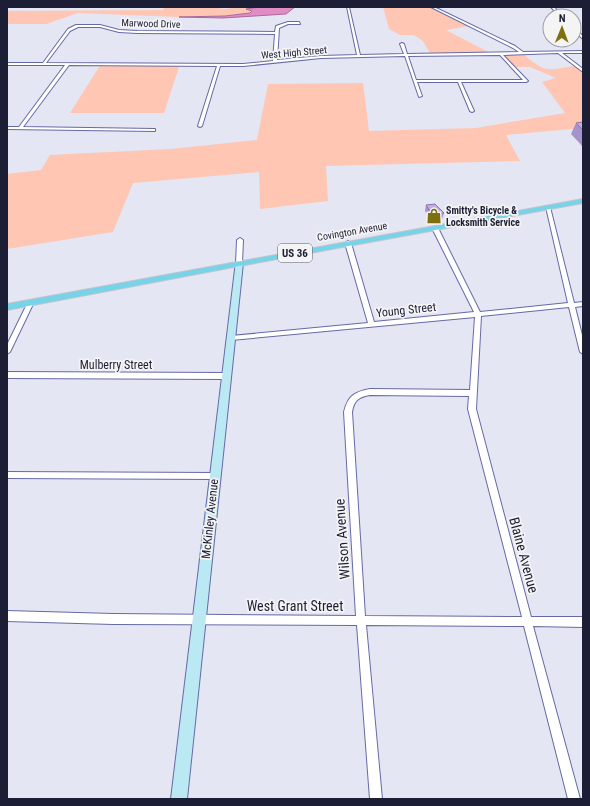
<svg xmlns="http://www.w3.org/2000/svg" width="590" height="806" font-family="'Roboto Condensed',sans-serif">
  <style>
    .green { fill: #fec6b3 }
    .water { fill: #e28cc6; stroke: #a76b9b }
    .lines { fill: none; stroke-linecap: round; stroke-linejoin: round }
    .street-casing { stroke: #666aa4; stroke-width: 2 }
    .secondary-casing { stroke: #666aa4; stroke-width: 2 }
    .primary-casing { stroke: #c4c4cb; stroke-width: 2 }
    .street { fill: #fff; fill-rule: evenodd }
    .secondary { fill: #bae9f4; fill-rule: evenodd }
    .primary { fill: #76d3e8; fill-rule: evenodd }
    .wall { fill: #a693c9 }
    .building { fill: #c1abea; stroke: #8778a4 }
    .labels { text-anchor: middle; stroke-width: 3.5; stroke-linejoin: round; paint-order: stroke }
    .far-street-label { font-size: 10px; fill: #1c1e36; stroke: #f4f4f4 }
    .far-poi-label { font-size: 10px; font-weight: bold; fill: #1c1e36; stroke: #f4f4f4; text-anchor: start }
    .shield { fill: #f4f4f4; stroke: #5d5e6f; stroke-width: 1 }
    .shield-label { font-size: 11px; font-weight: bold; fill: #1c1e36 }
    .street-label { font-size: 12px; fill: #1c1e36; stroke: #f4f4f4 }
    .near-street-label { font-size: 14px; fill: #1c1e36; stroke: #f4f4f4 }
  </style>
  <rect width="100%" height="100%" fill="#e4e6f3"/>
  <path class="green" d="M 165,7 L 211,7 L 224,9 L 238,7 L 260,7 L 247,8 L 253,11 L 250,13 L 225,16 L 179,17 L 78,13 L 46,24 L 7,24 L 7,11 L 163,10 Z
    M 383,7 L 432,7 L 470,26 L 446,30 L 492,54 L 431,55 L 423,41 L 414,35 L 400,35 L 389,29 Z
    M 501,54 L 523,54 C 547,74 545,70 575,66 L 583,71 L 583,128 L 506,135 L 520,161 L 326,166 L 328,201 L 260,209 L 259,172 L 133,183 L 113,232 L 7,249 L 7,174 L 41,170 L 50,155 L 171,149 L 257,140 L 268,84 L 363,83 L 369,131 L 476,128 L 565,113 L 542,82 L 556,78 L 530,67 L 514,67 Z
    M 101,64 L 180,64 L 164,113 L 70,113 Z"/>
  <path class="water" d="M 260,7 L 295,7 L 286,14 L 223,18 L 179,17 L 225,16 L 250,13 L 252,11 L 246,9 Z"/>
  <g class="lines">
    <g class="street-casing">
      <path id="street" d="M 347,7 L 349,7 L 360,55 L 404,54 L 400,44 L 402,43 L 404,44 L 407,54 L 519,52 L 513,48 L 431,7 L 434,7 L 515,46 L 523,52 L 583,51 L 583,53 L 562,53 L 583,69 L 583,72 L 558,53 L 503,55 L 528,81 L 526,82 L 461,82 L 474,111 L 472,112 L 470,111 L 458,82 L 417,82 L 422,96 L 419,97 L 405,56 L 321,58 L 243,66 L 220,66 L 202,126 L 200,127 L 198,126 L 217,66 L 69,65 L 23,127 L 154,129 L 155,129 L 155,131 L 7,129 L 7,127 L 19,127 L 65,65 L 7,65 L 7,63 L 43,63 L 68,29 L 76,25 L 100,25 L 119,30 L 137,31 L 275,32 L 276,26 L 288,22 L 299,22 L 300,24 L 288,24 L 279,28 L 277,60 L 321,56 L 357,55 ZM 78,27 L 100,27 L 119,32 L 137,33 L 275,34 L 273,61 L 243,64 L 46,63 L 70,31 ZM 500,55 L 523,80 L 416,80 L 408,56 Z
        M 551,7 L 554,7 L 562,16 L 559,16 Z
        M 574,28 L 583,36 L 583,39 L 574,31 Z
        M 546,206 L 550,207 L 574,303 L 583,302 L 583,306 L 575,307 L 583,339 L 583,354 L 580,352 L 569,307 L 481,316 L 476,409 L 531,617 L 583,617 L 583,627 L 533,626 L 580,799 L 568,799 L 524,626 L 366,625 L 382,799 L 370,799 L 357,625 L 113,624 L 7,621 L 7,611 L 113,614 L 356,616 L 344,412 C 348,396 354,392 370,389 L 470,390 L 475,317 L 231,340 L 228,338 L 231,336 L 368,323 L 345,243 L 348,241 L 351,243 L 374,322 L 474,312 L 432,228 L 435,226 L 438,228 L 480,312 L 568,303 L 546,207 ZM 370,395 L 469,396 L 468,409 L 522,617 L 365,616 L 352,412 C 354,400 359,397 370,395 Z
        M 240,238 L 243,240 L 242,263 L 239,265 L 236,263 L 237,240 Z
        M 31,300 L 34,302 L 10,352 L 7,354 L 7,345 L 28,302 Z
        M 7,372 L 226,373 L 229,376 L 226,379 L 7,378 Z
        M 7,472 L 215,473 L 218,474 L 219,476 L 218,478 L 215,479 L 7,478 Z"/>
    </g>
    <g class="secondary-casing">
      <path id="secondary" d="M 236,261 L 242,261 L 243,263 L 187,799 L 171,799 Z"/>
    </g>
    <g class="primary-casing">
      <path id="primary" d="M 583,199 L 583,203 L 239,266 L 7,310 L 7,304 Z"/>
    </g>
    <use href="#street" class="street"/>
    <use href="#secondary" class="secondary"/>
    <use href="#primary" class="primary"/>
  </g>
  <path class="wall" d="M 583,122 L 583,147 L 571,134 L 576,123 Z
    M 426,205 L 444,213 L 442,219 L 431,220 L 425,211 Z"/>
  <path class="building" d="M 583,122 L 583,130 L 576,123 Z
    M 435,204 L 444,213 L 432,214 L 426,205 Z"/>
  <defs>
    <g id="shop-bare" transform="scale(1.2)"><path d="M-5-2.5h2.3a2.7 3.5 0 0 1 5.4 0H5L5.5 6h-11ZM-1.5-2.5h3a1.5 2.3 0 0 0-3 0Z" fill="#7f700f" stroke="#f4f4f4" stroke-width="2.5" paint-order="stroke"/></g>
  </defs>
  <g fill-rule="evenodd">
    <use href="#shop-bare" x="434" y="216"/>
  </g>
  <g class="labels">
    <g class="far-street-label">
      <text transform="translate(151 23) rotate(2)" y="4">Marwood Drive</text>
      <text transform="translate(294 52) rotate(-5)" y="4">West High Street</text>
      <text transform="translate(352 231) rotate(-10)" y="4">Covington Avenue</text>
    </g>
    <g class="far-poi-label">
      <text x="446" y="214">Smitty's Bicycle &amp;<tspan x="446" dy="12">Locksmith Service</tspan></text>
    </g>
    <rect class="shield" x="278" y="244" width="34" height="18" rx="3"/>
    <g class="shield-label">
      <text x="295" y="257">US 36</text>
    </g>
    <g class="street-label">
      <text transform="translate(406 310) rotate(-6)" y="4">Young Street</text>
      <text x="116" y="369">Mulberry Street</text>
      <text transform="translate(210 519) rotate(-84)" y="4">McKinley Avenue</text>
    </g>
    <g class="near-street-label">
      <text transform="translate(342 539) rotate(-94)" y="5">Wilson Avenue</text>
      <text transform="translate(524 555) rotate(75)" y="5">Blaine Avenue</text>
      <text x="295" y="611">West Grant Street</text>
    </g>
  </g>
  <rect width="590" height="806" fill="none" stroke="#1c1e36" stroke-width="16"/>
  <g transform="translate(562 28) rotate(1)"><circle r="19" fill="#f4f4f4" stroke="#9e9ea8"/>
  <path d="M0-3L7 15L0 10L-7 15Z" fill="#7f700f"/>
  <text y="-6" font-size="11" font-weight="bold" text-anchor="middle" fill="#1c1e36">N</text>
  </g>
</svg>
